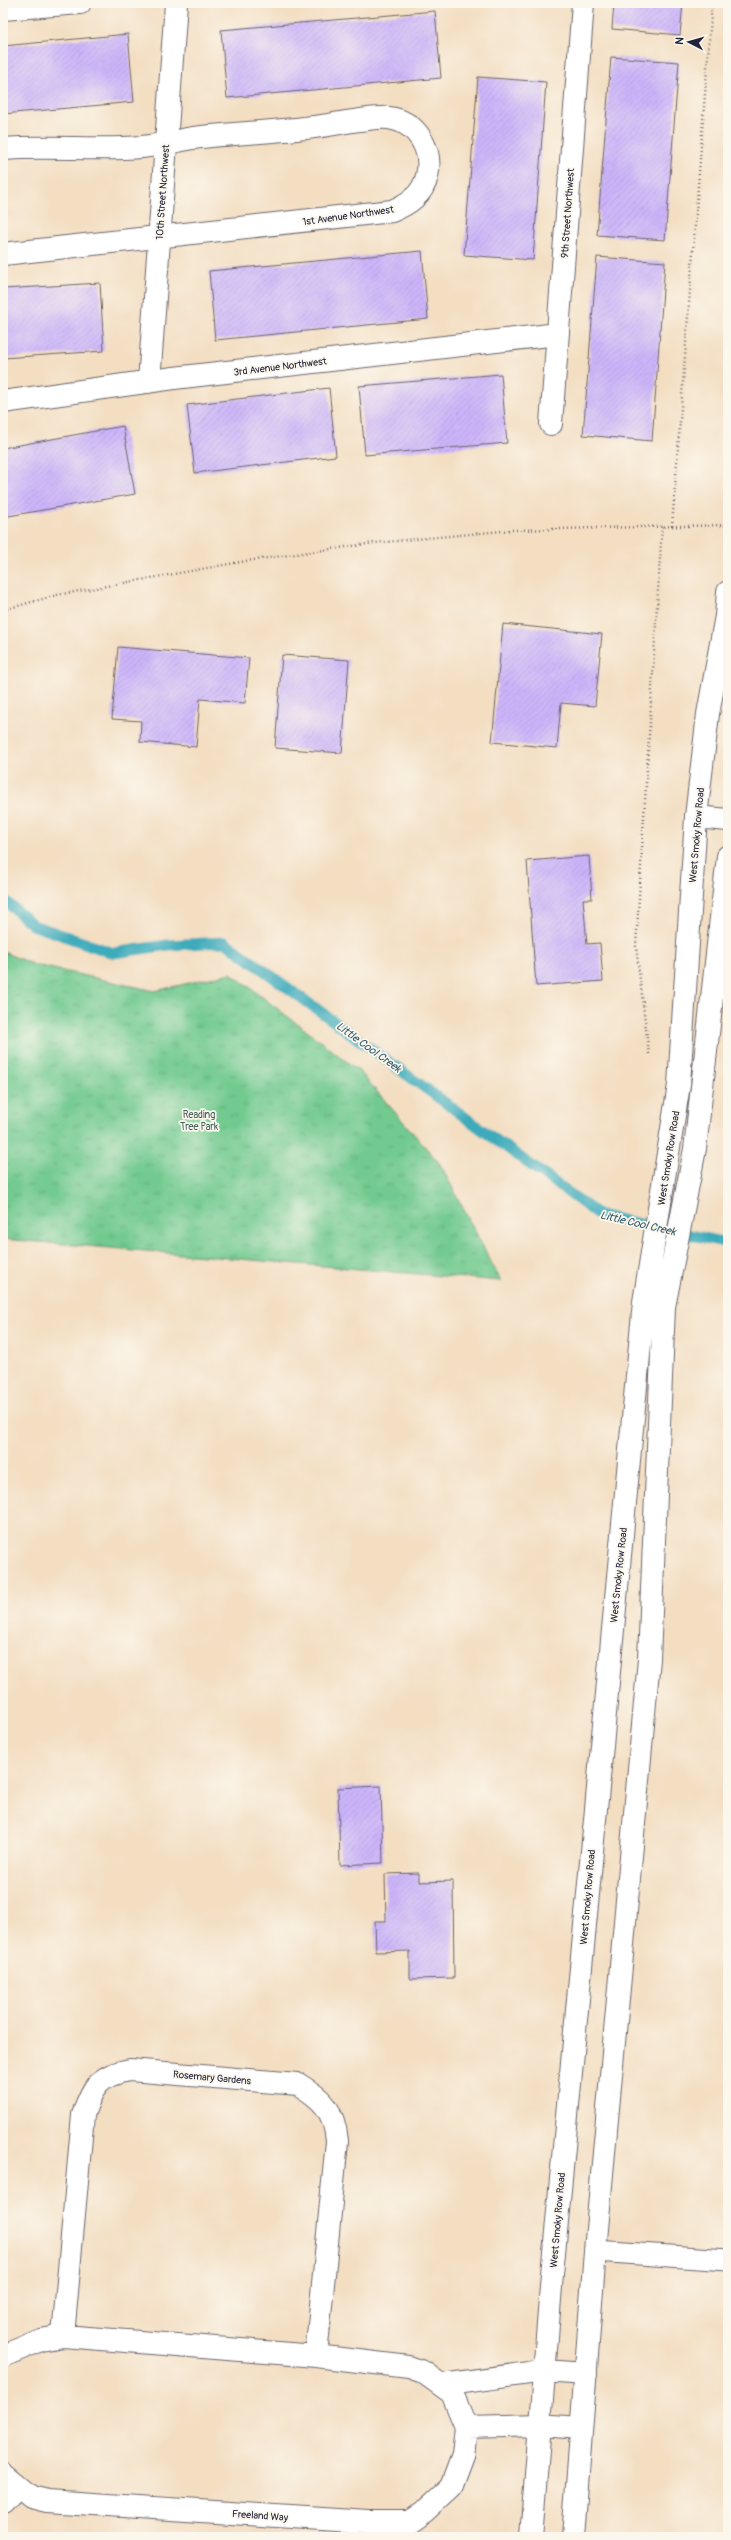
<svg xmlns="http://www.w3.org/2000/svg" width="731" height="2540" font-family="Pangolin,sans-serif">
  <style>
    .park { fill: url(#park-tufts); stroke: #4a7666 }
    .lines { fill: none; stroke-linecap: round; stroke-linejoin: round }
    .stream { stroke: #3dabbb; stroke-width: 11 }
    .building { fill: url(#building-hatch) }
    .service-casing { stroke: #6b646a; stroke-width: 23 }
    .minor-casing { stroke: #6b646a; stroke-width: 24 }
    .tertiary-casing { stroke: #6b646a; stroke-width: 24 }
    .path { stroke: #6b646a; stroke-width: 2.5; stroke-dasharray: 1 3; stroke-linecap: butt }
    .service { stroke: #fff; stroke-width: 21 }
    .minor { stroke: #fff; stroke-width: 22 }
    .tertiary { stroke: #fff; stroke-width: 22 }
    .labels { text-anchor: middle; stroke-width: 3.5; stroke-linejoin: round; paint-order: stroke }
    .street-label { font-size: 10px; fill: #22223b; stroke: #fbf7ec }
    .park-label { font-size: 10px; fill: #3e5d59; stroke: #fbf7ec }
    .water-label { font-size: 11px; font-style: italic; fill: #2d596e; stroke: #fbf7ec }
  </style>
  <defs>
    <pattern id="park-tufts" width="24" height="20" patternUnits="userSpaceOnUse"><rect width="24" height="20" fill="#72ca90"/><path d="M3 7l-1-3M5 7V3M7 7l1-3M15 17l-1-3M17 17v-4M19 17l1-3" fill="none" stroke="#62ad7d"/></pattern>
    <pattern id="building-hatch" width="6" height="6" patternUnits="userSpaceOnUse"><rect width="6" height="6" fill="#ccb5fa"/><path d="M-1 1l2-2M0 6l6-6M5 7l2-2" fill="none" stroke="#af9bd7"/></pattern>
  </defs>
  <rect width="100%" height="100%" fill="#fbf7ec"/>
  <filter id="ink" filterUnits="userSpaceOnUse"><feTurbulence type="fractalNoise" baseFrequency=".025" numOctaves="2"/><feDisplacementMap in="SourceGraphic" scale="8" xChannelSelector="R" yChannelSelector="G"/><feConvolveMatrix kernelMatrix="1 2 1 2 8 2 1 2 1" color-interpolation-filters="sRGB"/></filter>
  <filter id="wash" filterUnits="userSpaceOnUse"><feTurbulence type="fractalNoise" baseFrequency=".012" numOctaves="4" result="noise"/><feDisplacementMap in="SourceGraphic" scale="16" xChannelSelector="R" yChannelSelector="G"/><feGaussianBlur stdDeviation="0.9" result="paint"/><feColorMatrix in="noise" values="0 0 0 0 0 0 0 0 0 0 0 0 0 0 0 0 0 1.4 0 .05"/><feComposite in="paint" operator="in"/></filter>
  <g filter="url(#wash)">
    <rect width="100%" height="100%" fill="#f3dec2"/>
    <path class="park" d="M 3,952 L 35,965 L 155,991 L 231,973 L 359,1071 L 440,1164 L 501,1281 L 3,1239 Z"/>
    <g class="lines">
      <path class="stream" d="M 3,899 L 33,925 L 113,953 L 168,945 L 225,942 L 599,1215 L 728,1243"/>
    </g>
    <g id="blocks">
      <path class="building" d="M 614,3 L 683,3 L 680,35 L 612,29 Z
        M 435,11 L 441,78 L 227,98 L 221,30 Z
        M 128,34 L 134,102 L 3,114 L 3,46 Z
        M 611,57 L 679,62 L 665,240 L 597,235 Z
        M 478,77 L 546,82 L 533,260 L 464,255 Z
        M 422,251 L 428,319 L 215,340 L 209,271 Z
        M 597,257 L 665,262 L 652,441 L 583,435 Z
        M 100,283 L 104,351 L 3,358 L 3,289 Z
        M 501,374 L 507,443 L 365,455 L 359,386 Z
        M 329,388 L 336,456 L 195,473 L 187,405 Z
        M 123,426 L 135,494 L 3,517 L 3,448 Z
        M 503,624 L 602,634 L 595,706 L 561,703 L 557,748 L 492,742 Z
        M 118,647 L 249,658 L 245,703 L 200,699 L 196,747 L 140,742 L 141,721 L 112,719 Z
        M 282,655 L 349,660 L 342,753 L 275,748 Z
        M 589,856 L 592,899 L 583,899 L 587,944 L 600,943 L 603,981 L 536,986 L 527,861 Z
        M 381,1786 L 383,1863 L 340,1865 L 338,1788 Z
        M 419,1873 L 419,1882 L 453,1881 L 454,1978 L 410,1979 L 410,1951 L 376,1952 L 375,1921 L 386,1921 L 385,1874 Z"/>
    </g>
  </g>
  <g filter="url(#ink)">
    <use href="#blocks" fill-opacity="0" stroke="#6b646a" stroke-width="1"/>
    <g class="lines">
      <g class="service-casing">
        <path id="service" d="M 595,2251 L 728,2260"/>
      </g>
      <g class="minor-casing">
        <path id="minor" d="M 3,9 L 80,3
          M 3,149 C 49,145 96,151 142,147 C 160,145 176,141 193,138 C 233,133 274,132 314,127 C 331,125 375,116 389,118 C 418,122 433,151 427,176 C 423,195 408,204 392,211 L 3,254
          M 149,382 L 176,3
          M 3,402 L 174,378 L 558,334
          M 551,424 L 583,3
          M 696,817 L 728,820
          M 63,2336 L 83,2115 C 92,2087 99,2075 130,2070 L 298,2084 C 323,2099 334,2110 337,2141 L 316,2356
          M 3,2356 L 41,2340 L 63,2336 L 316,2356 L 409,2367 L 423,2372 L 452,2393 L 466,2427 L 463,2455 L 451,2487 L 426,2510 L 409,2522 L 368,2522 L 47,2501 L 31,2497 L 3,2474
          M 442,2385 L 544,2371 L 586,2374
          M 466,2427 L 540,2425 L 581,2428
          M 3,2503 L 18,2487"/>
      </g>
      <g class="tertiary-casing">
        <path id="tertiary" d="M 531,2537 L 552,2274 L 644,1302 L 679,1085 L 696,817 L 708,714 L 726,616 L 728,592
          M 573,2537 L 595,2251 L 649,1659 L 664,1307 L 695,1149 L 728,856"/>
      </g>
      <path class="path" d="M 672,526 L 712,3
        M 3,610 L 57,595 L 246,561 L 374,543 L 513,530 L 728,525
        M 649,1054 L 636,946 L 662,526"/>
      <use href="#service" class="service"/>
      <use href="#minor" class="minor"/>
      <use href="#tertiary" class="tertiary"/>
    </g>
  </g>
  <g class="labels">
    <g class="street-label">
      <text transform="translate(162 192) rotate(-86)" y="4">10th Street Northwest</text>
      <text transform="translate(567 213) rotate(-86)" y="4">9th Street Northwest</text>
      <text transform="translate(348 215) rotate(-8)" y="4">1st Avenue Northwest</text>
      <text transform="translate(280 366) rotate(-7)" y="4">3rd Avenue Northwest</text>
      <text transform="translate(696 835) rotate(-85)" y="4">West Smoky Row Road</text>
      <text transform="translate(668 1158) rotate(-81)" y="4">West Smoky Row Road</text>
      <text transform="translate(618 1575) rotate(-84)" y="4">West Smoky Row Road</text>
      <text transform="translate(587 1897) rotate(-85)" y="4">West Smoky Row Road</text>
      <text transform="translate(212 2077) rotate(5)" y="4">Rosemary Gardens</text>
      <text transform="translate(557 2220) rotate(-85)" y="4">West Smoky Row Road</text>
      <text transform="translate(260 2515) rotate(4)" y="4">Freeland Way</text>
    </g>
    <g class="park-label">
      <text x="199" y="1118">Reading<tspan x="199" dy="12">Tree Park</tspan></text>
    </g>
    <g class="water-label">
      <text transform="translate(369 1047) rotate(36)" y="4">Little Cool Creek</text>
      <text transform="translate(638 1223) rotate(13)" y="4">Little Cool Creek</text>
    </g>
  </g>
  <rect width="731" height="2540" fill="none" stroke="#fbf7ec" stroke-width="16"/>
  <g transform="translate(689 42) rotate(276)" stroke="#fbf7ec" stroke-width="3" paint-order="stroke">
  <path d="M0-3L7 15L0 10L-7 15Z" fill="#22223b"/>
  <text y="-6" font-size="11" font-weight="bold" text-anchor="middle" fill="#22223b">N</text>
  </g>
</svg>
